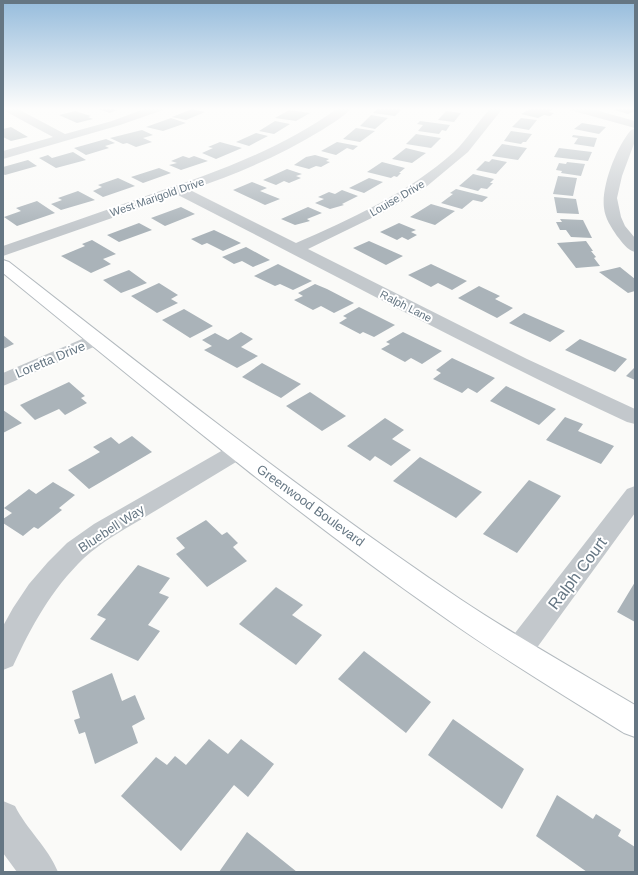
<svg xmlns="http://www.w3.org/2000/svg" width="638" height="875" font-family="Arial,sans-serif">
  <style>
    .building { fill: #aab3b9 }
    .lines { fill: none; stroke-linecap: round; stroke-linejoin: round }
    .secondary-casing { stroke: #b3babf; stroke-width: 2 }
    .street { fill: #c3c8cc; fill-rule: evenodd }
    .secondary { fill: #fff; fill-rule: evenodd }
    .labels { text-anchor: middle; stroke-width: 4; stroke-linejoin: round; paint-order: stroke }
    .far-street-label { font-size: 11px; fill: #657683; stroke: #fff }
    .street-label { font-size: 13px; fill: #657683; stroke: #fff }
    .near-street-label { font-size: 16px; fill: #657683; stroke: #fff }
  </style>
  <rect width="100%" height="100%" fill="#fafaf8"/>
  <path class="building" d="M 117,108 L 114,110 L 117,110 L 110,113 L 97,109 Z
    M 378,108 L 396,108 L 401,110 L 395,116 L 373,113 Z
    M 532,108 L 550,108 L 553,109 L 549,112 L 554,113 L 550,116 L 544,115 L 538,118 L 521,114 Z
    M 618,108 L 635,108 L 635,111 L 628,114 L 614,110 Z
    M 192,109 L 205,112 L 186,120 L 172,117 Z
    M 289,110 L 310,113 L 296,121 L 275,118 Z
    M 75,111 L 91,116 L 88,117 L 93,119 L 77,123 L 59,115 Z
    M 446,111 L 461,113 L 454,122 L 438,120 Z
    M 371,115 L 388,118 L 375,129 L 360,126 Z
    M 171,118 L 186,123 L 163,131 L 146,127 Z
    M 521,118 L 537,120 L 529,130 L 512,127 Z
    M 275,121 L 290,124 L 274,134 L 259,131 Z
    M 420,121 L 450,125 L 446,131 L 442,130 L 439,134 L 418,131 L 423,125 L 417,124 Z
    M 582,123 L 606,127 L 599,134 L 574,129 Z
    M 11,127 L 28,137 L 11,141 L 3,137 L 3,129 Z
    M 356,128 L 375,131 L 360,142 L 343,139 Z
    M 142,130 L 153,135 L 143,138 L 152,142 L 136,147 L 127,143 L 123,144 L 110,138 Z
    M 511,131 L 532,134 L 526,142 L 523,142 L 521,144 L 504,141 Z
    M 256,133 L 268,136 L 249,146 L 236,142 Z
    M 416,134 L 441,138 L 431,148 L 406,144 Z
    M 573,135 L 597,138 L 594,147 L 574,144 L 578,138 L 572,137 Z
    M 106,139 L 115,143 L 105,146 L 109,148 L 86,155 L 74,148 Z
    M 220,142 L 242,148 L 216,159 L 202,153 L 213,148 L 208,147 Z
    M 337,142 L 358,146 L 353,150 L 347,148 L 336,155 L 321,151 Z
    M 502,144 L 527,148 L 518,160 L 492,156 Z
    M 406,148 L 426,153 L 412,163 L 392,159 Z
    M 559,148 L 592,152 L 588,161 L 554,157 Z
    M 73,152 L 86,160 L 56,168 L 39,158 L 48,155 L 52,158 Z
    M 315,155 L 329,159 L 326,161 L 330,162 L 321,167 L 316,166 L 309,169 L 294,165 L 306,157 Z
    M 183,156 L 189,158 L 194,156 L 208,161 L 181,170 L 169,165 L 177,163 L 171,161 Z
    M 492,159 L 507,162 L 496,174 L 476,170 L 485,161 L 489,162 Z
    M 28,160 L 37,166 L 5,175 L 3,174 L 3,167 Z
    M 382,162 L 405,168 L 399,173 L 401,173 L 397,177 L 394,176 L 391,178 L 367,172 Z
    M 567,162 L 585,164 L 581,176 L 561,173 L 562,171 L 556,170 L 559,163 L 566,164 Z
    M 159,168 L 171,173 L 143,183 L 131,177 Z
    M 287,169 L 302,174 L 296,176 L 301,178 L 289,183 L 284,181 L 276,185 L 263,180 Z
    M 473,174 L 494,179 L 490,183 L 493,183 L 487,189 L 481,188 L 478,191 L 459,186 Z
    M 558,176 L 577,178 L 573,196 L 553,194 Z
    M 118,178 L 135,186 L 103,197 L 93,191 L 102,187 L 98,185 Z
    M 369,178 L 383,182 L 364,193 L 349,188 Z
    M 252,182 L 267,188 L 260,191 L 280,199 L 265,205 L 233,190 Z
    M 456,189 L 488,197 L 482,202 L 473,200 L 462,209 L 441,203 L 453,194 L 450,193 Z
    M 342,190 L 358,196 L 342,204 L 344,205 L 330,209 L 315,203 L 324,199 L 318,197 L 329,192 L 335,194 Z
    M 78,191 L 95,200 L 61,210 L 51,204 L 62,200 L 58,198 Z
    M 554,197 L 576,199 L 579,214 L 557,213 Z
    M 37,201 L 55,213 L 17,226 L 4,217 L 21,211 L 16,208 Z
    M 431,204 L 455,211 L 435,225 L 410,217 Z
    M 181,207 L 195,214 L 165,226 L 151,218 Z
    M 308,207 L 322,213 L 307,219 L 310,221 L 295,225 L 281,219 Z
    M 560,219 L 583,220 L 592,238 L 571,237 L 566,230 L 560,230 L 556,222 L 562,222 Z
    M 139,223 L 152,230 L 119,242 L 107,235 Z
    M 399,223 L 416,230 L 411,232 L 417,235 L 408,240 L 402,237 L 397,240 L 380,232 Z
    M 214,230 L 241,243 L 223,251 L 207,243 L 202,245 L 191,239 Z
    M 92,240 L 116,254 L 103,259 L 111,264 L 91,273 L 61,256 L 85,246 L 82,244 Z
    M 369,241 L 403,256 L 386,265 L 353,248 Z
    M 586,241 L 593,251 L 591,251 L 596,257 L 594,258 L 600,266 L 576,268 L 557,243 Z
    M 246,247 L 270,260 L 253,267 L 242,261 L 234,264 L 222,257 Z
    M 278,264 L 312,281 L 293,290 L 280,284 L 275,286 L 254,276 Z
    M 431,264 L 467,281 L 452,290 L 438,283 L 431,287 L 408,275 Z
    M 620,267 L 635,279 L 635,291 L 628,293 L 599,272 Z
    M 129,270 L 147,283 L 121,293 L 103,280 Z
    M 159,283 L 178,295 L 171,299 L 178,303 L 157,313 L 131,296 Z
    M 315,284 L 327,289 L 354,303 L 334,313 L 321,306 L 313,310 L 294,300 L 303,296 L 298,293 Z
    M 479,286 L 500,296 L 495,299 L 513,308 L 497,318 L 458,298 Z
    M 359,307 L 395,325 L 374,337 L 363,332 L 360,334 L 339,323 L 347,318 L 343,316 Z
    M 184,309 L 213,326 L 190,338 L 162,320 Z
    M 524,313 L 565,331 L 550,342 L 509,323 Z
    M 241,332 L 253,339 L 241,347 L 258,356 L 237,368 L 204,350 L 212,346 L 202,340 L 215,333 L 228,340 Z
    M 403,332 L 442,351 L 422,364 L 411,358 L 405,362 L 381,349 L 390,344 L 386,342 Z
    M 3,335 L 14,344 L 3,349 Z
    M 580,339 L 627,359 L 615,372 L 565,350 Z
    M 452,358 L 495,378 L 477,393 L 468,388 L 462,393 L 433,379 L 441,373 L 436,370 Z
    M 262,363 L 301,384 L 281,398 L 242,377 Z
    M 635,367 L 635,380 L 626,376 Z
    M 69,382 L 85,396 L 81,398 L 87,403 L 65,415 L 59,409 L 35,420 L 20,405 Z
    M 506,386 L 556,409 L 539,425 L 490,401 Z
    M 310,392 L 346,416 L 322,431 L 286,406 Z
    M 3,410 L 22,423 L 3,433 Z
    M 565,417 L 583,424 L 578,431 L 614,446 L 601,464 L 546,440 Z
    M 385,418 L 404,430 L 392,439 L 411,450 L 391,466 L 375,456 L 370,461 L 347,446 Z
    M 132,436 L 152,452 L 89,489 L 68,470 L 100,452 L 93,447 L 111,437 L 119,444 Z
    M 420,457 L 482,492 L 456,518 L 393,481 Z
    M 529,480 L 561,496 L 517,553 L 483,534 Z
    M 53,482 L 75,495 L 59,508 L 62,510 L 38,529 L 34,527 L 23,536 L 3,523 L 3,519 L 12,513 L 4,508 L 29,489 L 36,494 Z
    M 206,520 L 222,535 L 227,532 L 238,543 L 233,547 L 247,561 L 207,587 L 176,554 L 185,548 L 176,538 Z
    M 138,565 L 170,578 L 159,593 L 169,597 L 148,625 L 160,631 L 138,661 L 90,639 L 106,619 L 97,615 Z
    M 635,582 L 635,622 L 617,612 Z
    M 276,587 L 303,605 L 292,615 L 322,635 L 296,665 L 239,624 Z
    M 364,651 L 431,702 L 406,733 L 338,679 Z
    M 112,673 L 122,701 L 135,695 L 145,719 L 132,726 L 138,743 L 95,764 L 85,732 L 79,734 L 74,720 L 80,718 L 72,691 Z
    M 453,719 L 524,769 L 502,809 L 428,755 Z
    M 209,739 L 228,754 L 241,739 L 274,764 L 248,797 L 234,785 L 181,851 L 121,796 L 156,757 L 167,765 L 175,756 L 186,765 Z
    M 557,795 L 593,819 L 596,814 L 621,830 L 618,836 L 635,847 L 635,872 L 587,872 L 536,836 Z
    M 247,832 L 297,872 L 219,872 Z"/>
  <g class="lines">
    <g class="secondary-casing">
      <path id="secondary" d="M 3,260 L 9,262 C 156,377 304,494 460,599 C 517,637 576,670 635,705 L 635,737 L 624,733 C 562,694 500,657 441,615 C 289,509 147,390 3,273 Z"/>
    </g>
    <path class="street" d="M 3,108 L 16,108 L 65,134 L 112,121 L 147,108 L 164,108 L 163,110 L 120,125 L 3,159 L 3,151 L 53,137 L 3,110 Z
      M 338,108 L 351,108 C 344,117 331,124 322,130 C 280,156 236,174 190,190 L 296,243 C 351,219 408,193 454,152 C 468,139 477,122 491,108 L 503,108 L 468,152 L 426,187 L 386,211 L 308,249 L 527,359 L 635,409 L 635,424 L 627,422 C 475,351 327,271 178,195 L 3,256 L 3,246 C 51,229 99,213 146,196 C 214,173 280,150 338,108 Z
      M 569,108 L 588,108 L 635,121 L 635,128 L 570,110 Z
      M 635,129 L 635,141 L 622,176 L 617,198 L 621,217 L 625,226 L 635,238 L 635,252 C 627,250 622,242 617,236 C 611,227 605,218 604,208 C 601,186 617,146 631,130 Z
      M 96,333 L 103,335 L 105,339 L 103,343 L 3,386 L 3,373 Z
      M 238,443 L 246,446 L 249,451 L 246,456 C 214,475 182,495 150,514 C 127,528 104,540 84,558 C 51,590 32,625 13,666 L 3,670 L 3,626 L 13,608 L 29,584 L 48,562 L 67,543 L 94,524 L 230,446 Z
      M 635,486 L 635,513 L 528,660 L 518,664 L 508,660 L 503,651 L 508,642 L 627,489 Z
      M 3,801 L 15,806 C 27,830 48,847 58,872 L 17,872 L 3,853 Z"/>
    <use href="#secondary" class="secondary"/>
  </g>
  <linearGradient id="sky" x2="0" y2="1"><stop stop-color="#96bcdc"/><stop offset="0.47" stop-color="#fdfdfc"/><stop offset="1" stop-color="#fdfdfc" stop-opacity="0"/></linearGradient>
  <rect width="638" height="231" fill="url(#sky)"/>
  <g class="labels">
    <g class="far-street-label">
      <text transform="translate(157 197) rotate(-19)" y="4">West Marigold Drive</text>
      <text transform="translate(397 198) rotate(-30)" y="4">Louise Drive</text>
      <text transform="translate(406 306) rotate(27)" y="4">Ralph Lane</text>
    </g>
    <g class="street-label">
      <text transform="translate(50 359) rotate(-23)" y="5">Loretta Drive</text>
      <text transform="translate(311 505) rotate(36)" y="5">Greenwood Boulevard</text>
      <text transform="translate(111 528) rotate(-33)" y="5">Bluebell Way</text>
    </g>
    <g class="near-street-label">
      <text transform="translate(577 573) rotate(-53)" y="6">Ralph Court</text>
    </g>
  </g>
  <rect width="638" height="875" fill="none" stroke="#657683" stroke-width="8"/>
</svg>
